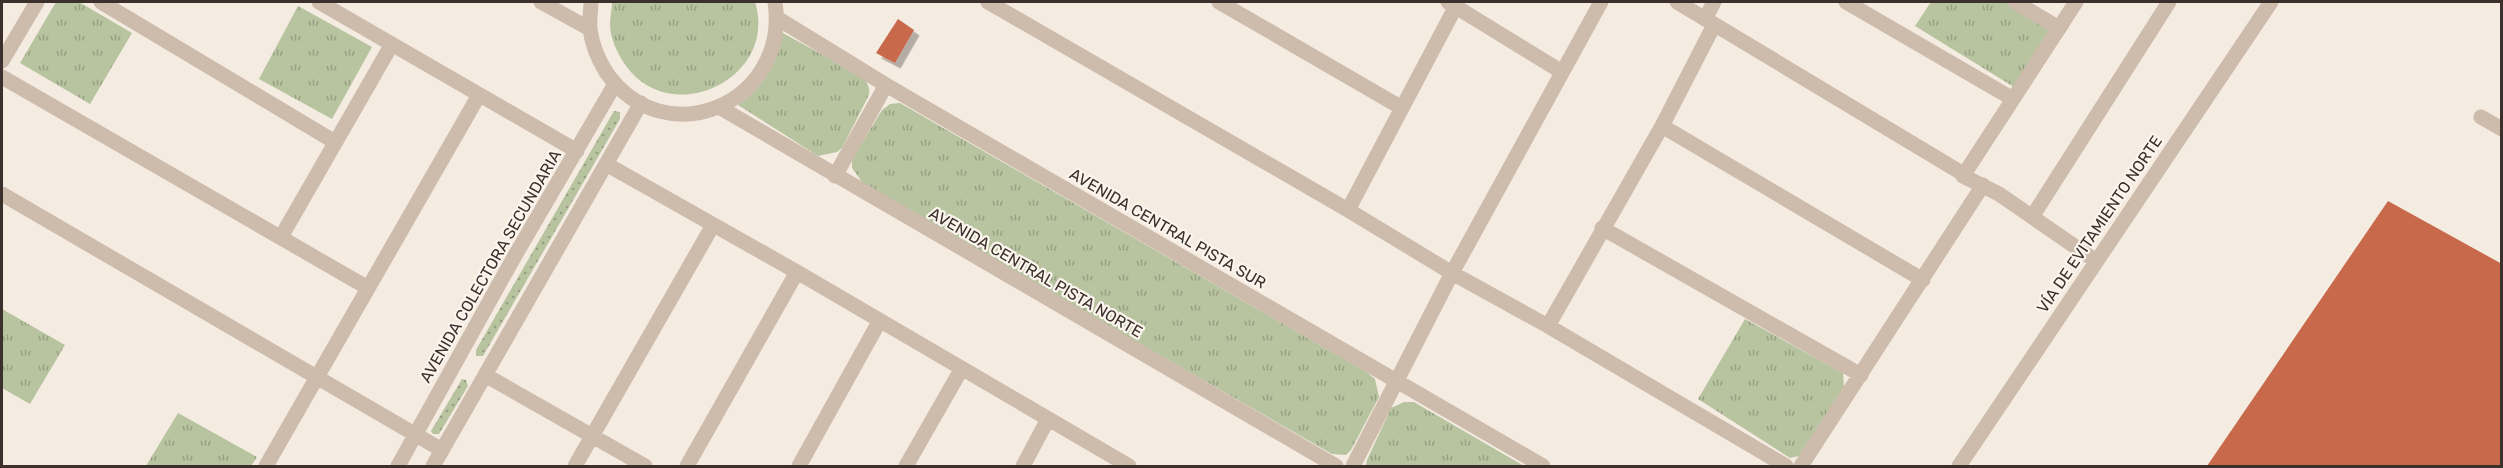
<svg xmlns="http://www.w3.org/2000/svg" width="2503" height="468" font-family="Rubik,sans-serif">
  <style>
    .grass { fill: url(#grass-dots) }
    .park { fill: url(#park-tufts) }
    .building { fill: #c8694b; filter: url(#shadow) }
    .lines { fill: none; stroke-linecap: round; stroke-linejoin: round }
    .minor { stroke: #cdbbac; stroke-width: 15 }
    .labels { text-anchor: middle; stroke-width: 4.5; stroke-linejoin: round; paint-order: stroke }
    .street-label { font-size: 16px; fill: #3b302b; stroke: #fbf5ee }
  </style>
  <defs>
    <pattern id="grass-dots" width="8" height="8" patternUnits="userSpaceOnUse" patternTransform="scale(1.5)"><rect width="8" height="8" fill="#b8c4a0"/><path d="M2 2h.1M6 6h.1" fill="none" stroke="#97a083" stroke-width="1.8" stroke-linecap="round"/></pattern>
    <pattern id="park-tufts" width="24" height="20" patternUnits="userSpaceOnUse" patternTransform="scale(1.5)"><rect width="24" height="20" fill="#b8c4a0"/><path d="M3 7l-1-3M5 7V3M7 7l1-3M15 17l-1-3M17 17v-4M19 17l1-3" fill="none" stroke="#97a083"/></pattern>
    <filter id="shadow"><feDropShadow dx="5.5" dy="5.5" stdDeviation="0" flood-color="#0004"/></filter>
  </defs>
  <rect width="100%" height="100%" fill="#f4ebe1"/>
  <path class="grass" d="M 614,111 L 620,112 L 620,119 L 483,356 L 476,356 L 476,350 Z
    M 462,379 L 466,380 L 468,386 L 439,434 L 433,434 L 431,431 Z"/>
  <path class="park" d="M 56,2 L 79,2 L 132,33 L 90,104 L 20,63 Z
    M 612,2 L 755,2 C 779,79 669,131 624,63 C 617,52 610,38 610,24 C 610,17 612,9 612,2 Z
    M 1931,2 L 2029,2 L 2069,27 L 2022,92 L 1915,26 Z
    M 298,6 L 372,47 L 332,119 L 259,79 Z
    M 781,32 L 863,77 C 868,84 871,89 868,97 L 842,148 L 837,152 L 818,156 L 738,105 C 766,84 774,67 781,32 Z
    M 900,103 L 1365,371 L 1375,379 L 1379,397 L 1351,450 L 1346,455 L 1332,454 L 865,186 L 852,168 L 852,159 L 882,110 L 890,104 Z
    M 2,309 L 65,345 L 30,404 L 2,388 Z
    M 1745,319 L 1843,373 L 1844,387 L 1799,456 L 1790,458 L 1698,399 Z
    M 1404,402 L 1414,402 L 1524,466 L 1366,466 L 1367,460 L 1391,408 Z
    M 178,413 L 257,457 L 251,466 L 146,466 Z"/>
  <path class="building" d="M 898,19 L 914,30 L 895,63 L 876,53 Z
    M 2388,201 L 2502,264 L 2502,466 L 2207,466 Z"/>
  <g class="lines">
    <path class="minor" d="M 101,2 L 335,142
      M 319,2 L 577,151
      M 541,2 L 590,29
      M 591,2 C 591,10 589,20 590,29 C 592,45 598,59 606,72 C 665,157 790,103 775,2
      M 988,2 L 1348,210 L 1452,273 L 1548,326 L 1786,466
      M 1219,2 L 1402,108
      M 1448,2 L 1562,72
      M 1677,2 L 1960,172 L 1963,176 L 1999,194 L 2096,261
      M 1846,2 L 2013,99
      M 2015,2 L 2059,28
      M 777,18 L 886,85 L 1543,466
      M 1705,19 L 1714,2
      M 2,61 L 37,2
      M 2,77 L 368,288
      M 719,107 L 1336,466
      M 2481,117 L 2502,129
      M 1662,126 L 1923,280
      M 606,164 L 797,272 L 1129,466
      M 835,176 L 886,85
      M 1963,176 L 2076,2
      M 2,194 L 442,450
      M 1348,210 L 1456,6
      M 2032,217 L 2169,2
      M 1602,228 L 1861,375
      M 281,237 L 392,44
      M 1548,326 L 1662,126 L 1714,25
      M 485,375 L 645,466
      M 266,466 L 479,95
      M 398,466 L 513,259 L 615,84
      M 433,466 L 641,103
      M 575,466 L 713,225
      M 687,466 L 797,272
      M 799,466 L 879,322
      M 906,466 L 961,370
      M 1023,466 L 1048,419
      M 1353,466 L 1452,273 L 1601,2
      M 1801,466 L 1983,185
      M 1959,466 L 2271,2"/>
  </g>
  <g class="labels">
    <g class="street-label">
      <text transform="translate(2099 224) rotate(-56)" y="6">VÍA DE EVITAMIENTO NORTE</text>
      <text transform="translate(1168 228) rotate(30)" y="6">AVENIDA CENTRAL PISTA SUR</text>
      <text transform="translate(490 266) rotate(-60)" y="6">AVENIDA COLECTORA SECUNDARIA</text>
      <text transform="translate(1036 272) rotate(30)" y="6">AVENIDA CENTRAL PISTA NORTE</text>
    </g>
  </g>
  <rect width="2503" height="468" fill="none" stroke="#3b302b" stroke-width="6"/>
</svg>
